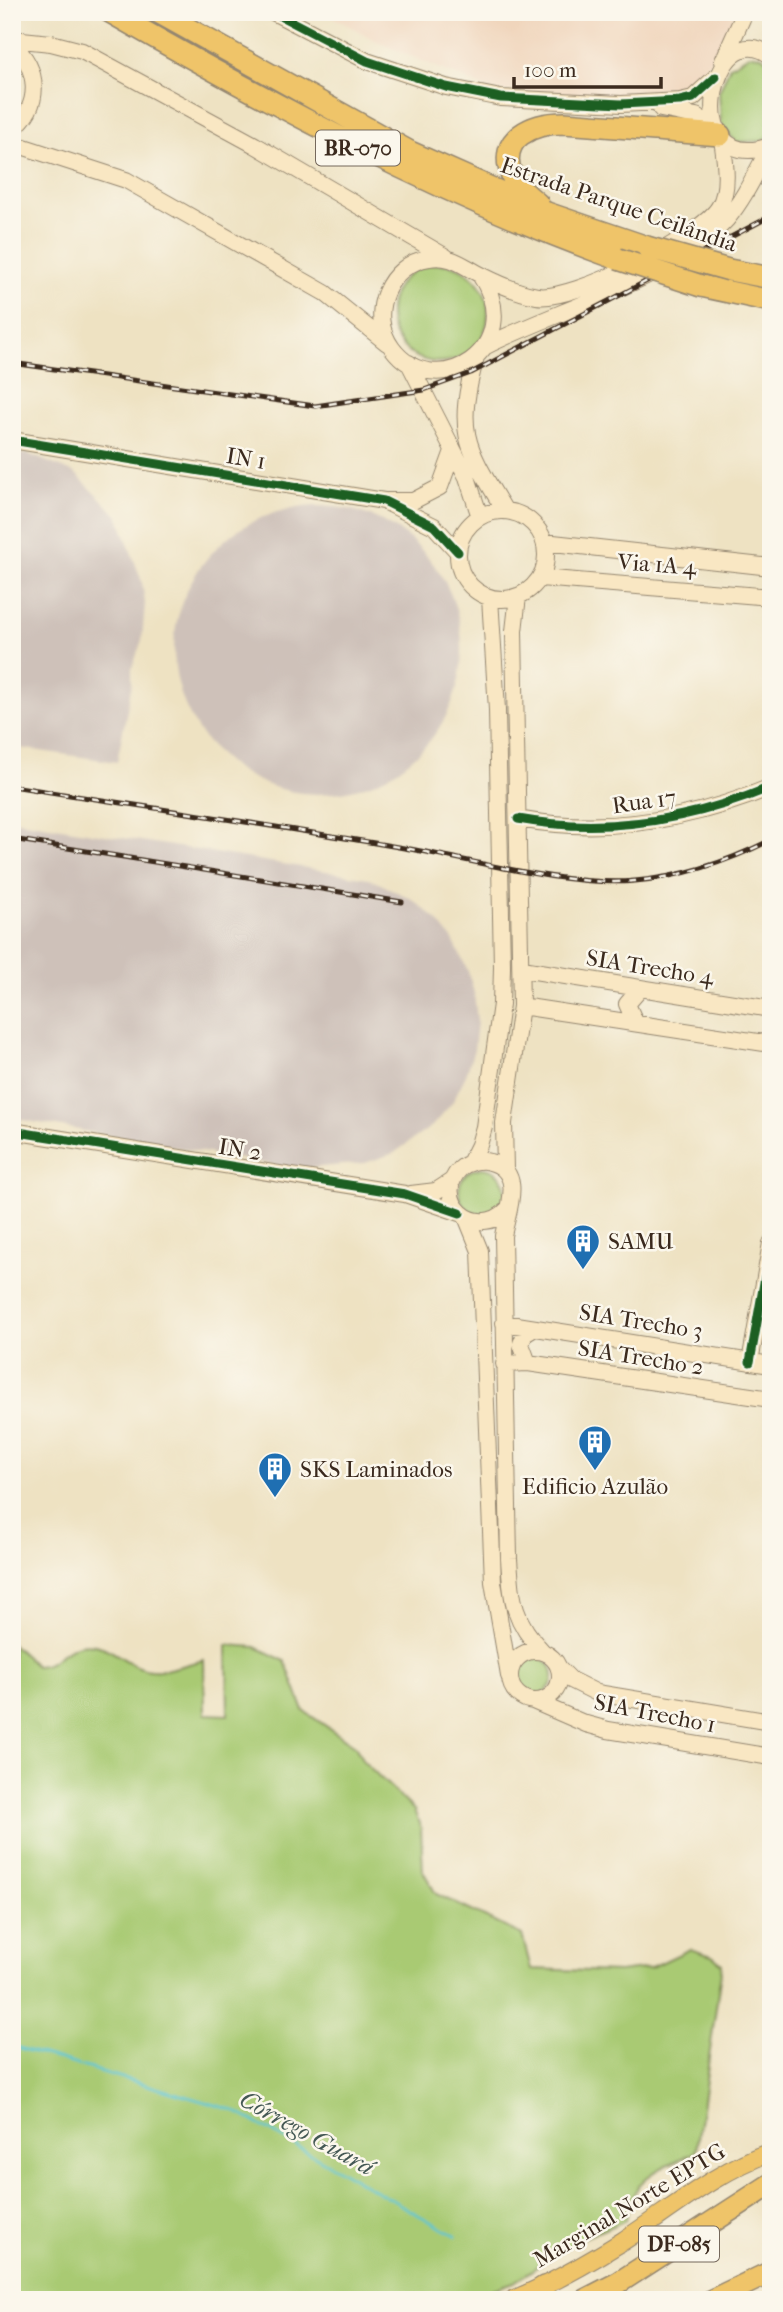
<svg xmlns="http://www.w3.org/2000/svg" width="783" height="2312" font-family="'IM FELL French Canon',serif">
  <style>
    .built { fill: #f0d5bc }
    .industrial { fill: #cec1b9 }
    .green { fill: #a9ca73; stroke: #727a48; stroke-width: 2 }
    .lines { fill: none; stroke-linecap: round; stroke-linejoin: round }
    .stream { stroke: #59c5d3; stroke-width: 2.5 }
    .secondary-casing { stroke: #948670; stroke-width: 18 }
    .primary-casing { stroke: #948670; stroke-width: 20 }
    .highway-casing { stroke: #948670; stroke-width: 24 }
    .secondary { stroke: #f9e7c3; stroke-width: 16 }
    .primary { stroke: #efc469; stroke-width: 18 }
    .highway { stroke: #efc469; stroke-width: 21 }
    .rail-casing { stroke: #3b2a1e; stroke-width: 5 }
    .rail { stroke: #fbf7ec; stroke-width: 2.5; stroke-dasharray: 8; stroke-linecap: butt }
    .highway-bridge-casing { stroke: #948670; stroke-width: 24; stroke-linecap: butt }
    .highway-bridge { stroke: #efc469; stroke-width: 21 }
    .cycleway-casing { stroke: #fbf7ec; stroke-width: 13 }
    .cycleway { stroke: #1b5e20; stroke-width: 9 }
    .labels { text-anchor: middle; stroke-width: 5; stroke-linejoin: round; paint-order: stroke }
    .shield { fill: #fbf7ec; stroke: #75685c; stroke-width: 2 }
    .shield-label { font-size: 21px; font-weight: bold; fill: #3b2a1e }
    .street-label { font-size: 23px; fill: #3b2a1e; stroke: #fbf7ec }
    .poi-label { font-size: 23px; fill: #3b2a1e; stroke: #fbf7ec; text-anchor: start }
    .water-label { font-size: 24px; font-style: italic; fill: #445854; stroke: #fbf7ec }
  </style>
  <rect width="100%" height="100%" fill="#fbf7ec"/>
  <filter id="ink" filterUnits="userSpaceOnUse"><feTurbulence type="fractalNoise" baseFrequency=".0143" numOctaves="2"/><feDisplacementMap in="SourceGraphic" scale="14" xChannelSelector="R" yChannelSelector="G"/><feConvolveMatrix kernelMatrix="1 2 1 2 8 2 1 2 1" color-interpolation-filters="sRGB"/></filter>
  <filter id="wash" filterUnits="userSpaceOnUse"><feTurbulence type="fractalNoise" baseFrequency=".00686" numOctaves="4" result="noise"/><feDisplacementMap in="SourceGraphic" scale="28" xChannelSelector="R" yChannelSelector="G"/><feGaussianBlur stdDeviation="1.57" result="paint"/><feColorMatrix in="noise" values="0 0 0 0 0 0 0 0 0 0 0 0 0 0 0 0 0 1.4 0 .05"/><feComposite in="paint" operator="in"/></filter>
  <g filter="url(#wash)">
    <rect width="100%" height="100%" fill="#eee2c2"/>
    <path class="built" d="M 324,12 L 735,12 L 722,46 L 685,96 L 555,96 L 491,90 L 382,44 Z"/>
    <path class="industrial" d="M 12,454 L 28,454 L 75,473 L 118,516 L 142,582 L 145,603 L 142,640 L 132,668 L 132,683 L 117,762 L 12,747 Z
      M174 650a144 144 0 1 1 288 0a144 144 0 1 1-288 0Z
      M 12,820 L 368,878 L 412,899 L 436,919 L 453,940 L 468,971 L 474,993 L 477,1021 L 474,1049 L 466,1075 L 452,1103 L 432,1126 L 394,1153 L 365,1163 L 297,1169 L 12,1118 Z"/>
    <path class="green" d="M 751,54 L 762,56 L 771,64 L 771,134 L 763,141 L 736,142 L 721,125 L 719,92 L 730,66 Z
      M390 313a49 49 0 1 1 98 0a49 49 0 1 1-98 0Z
      M459 1191a23 23 0 1 1 46 0a23 23 0 1 1-46 0Z
      M 12,1644 L 36,1666 C 55,1666 63,1648 80,1645 C 108,1640 121,1663 145,1669 C 163,1674 186,1664 204,1660 L 205,1714 L 228,1715 L 227,1645 L 256,1647 L 285,1661 L 304,1711 L 355,1746 L 363,1761 L 414,1810 L 421,1829 L 423,1871 L 436,1894 L 522,1935 L 531,1969 L 619,1972 L 650,1968 L 690,1949 L 712,1956 L 722,1964 L 696,2152 C 660,2169 632,2175 626,2220 L 576,2241 L 514,2282 L 462,2300 L 12,2300 Z
      M515 1676a19 19 0 1 1 38 0a19 19 0 1 1-38 0Z"/>
    <g class="lines">
      <path class="stream" d="M 12,2046 L 233,2110 L 456,2236"/>
    </g>
  </g>
  <g filter="url(#ink)">
    <g class="lines">
      <g class="secondary-casing">
        <path id="secondary" d="M 273,12 L 367,61 L 446,87 L 501,98 L 621,104 L 680,101 L 693,98 L 716,77
          M 12,39 L 51,43 L 82,51 L 255,145 L 446,257
          M 12,44 C 40,69 42,106 12,129
          M 723,61 L 745,12
          M 661,109 L 696,116 L 718,129
          M 12,143 L 126,180 L 325,293 L 387,343
          M 770,146 C 678,178 712,9 771,56
          M 480,275 C 529,348 435,406 392,348 C 367,314 388,264 429,258 C 452,254 464,267 483,276 C 499,284 519,293 537,296 C 572,302 701,237 719,207 C 730,189 725,160 722,139
          M 486,346 C 557,310 675,278 727,219 C 746,196 757,170 771,145
          M 476,357 C 455,433 466,446 505,511
          M 409,363 L 467,477 L 480,517
          M 12,440 L 384,501 L 434,526 L 458,552
          M 387,501 L 413,501 L 440,487 L 453,451
          M458 555a44 44 0 1 1 88 0a44 44 0 1 1-88 0Z
          M 544,542 L 771,567
          M 540,578 L 771,597
          M 518,819 C 606,835 689,821 771,787
          M 522,969 L 771,1009
          M 521,1006 L 771,1044
          M 635,1022 L 627,1004 L 641,988
          M 12,1131 L 405,1194 L 460,1213
          M 470,1163 L 479,1145 L 484,1127 L 501,1004 L 502,967 L 497,710 L 490,598
          M 505,1170 L 504,1123 L 521,1006 L 514,631 L 518,596
          M 411,1194 L 436,1191 L 453,1180
          M 508,1209 C 475,1243 431,1198 460,1169 C 468,1162 480,1159 490,1162 C 526,1171 507,1212 503,1236 L 509,1559 C 512,1601 513,1621 543,1652
          M 467,1219 L 480,1251 L 493,1582 L 509,1676
          M 504,1323 L 771,1365
          M 750,1362 L 771,1243
          M 528,1363 L 521,1344 L 525,1334 L 535,1328
          M 504,1364 L 528,1363 L 771,1399
          M510 1676a25 25 0 1 1 50 0a25 25 0 1 1-50 0Z
          M 559,1668 L 571,1680 L 597,1693 L 771,1722
          M 533,1701 L 586,1724 L 608,1730 L 771,1757"/>
      </g>
      <g class="primary-casing">
        <path id="primary" d="M 513,2300 C 551,2284 588,2263 623,2241 C 671,2210 716,2171 771,2152"/>
      </g>
      <g class="highway-casing">
        <path id="highway" d="M 110,12 C 274,106 440,195 618,259
          M 158,12 L 410,152 L 547,213 L 647,247
          M 538,204 C 529,196 516,187 512,176 C 496,137 534,123 564,123 L 720,135
          M 729,270 L 771,278
          M 701,286 L 771,301
          M 528,2300 L 544,2287
          M 585,2300 L 618,2283 L 771,2184
          M 712,2300 L 771,2272"/>
      </g>
      <use href="#secondary" class="secondary"/>
      <use href="#primary" class="primary"/>
      <use href="#highway" class="highway"/>
      <g class="rail-casing">
        <path id="rail" d="M 12,363 L 315,406 L 424,390 L 471,373 L 771,216
          M 12,786 C 145,807 278,826 410,849 C 476,861 570,887 635,881 C 683,877 727,862 771,840
          M 12,839 L 402,902"/>
      </g>
      <use href="#rail" class="rail"/>
      <g class="highway-bridge-casing">
        <path id="highway-bridge" d="M 647,247 L 729,270
          M 618,259 L 701,286"/>
      </g>
      <use href="#highway-bridge" class="highway-bridge"/>
      <g class="cycleway-casing">
        <path id="cycleway" d="M 273,12 L 367,61 L 446,87 L 501,98 L 621,104 L 680,101 L 693,98 L 716,77
          M 12,440 L 384,501 L 434,526 L 458,552
          M 518,819 C 606,835 689,821 771,787
          M 12,1131 L 405,1194 L 460,1213
          M 750,1362 L 771,1243"/>
      </g>
      <use href="#cycleway" class="cycleway"/>
    </g>
  </g>
  <defs>
    <g id="building-pin" transform="scale(1.75)"><path d="M0 17L-7.5 6A9.5 9.5 0 1 1 7.5 6Z" fill="#1f6fb2" stroke="#fbf7ec"/><path d="M-4-6H4V6H1V3H-1V6H-4ZM-2.5-4.3h1.7v1.8h-1.7ZM.8-4.3h1.7v1.8H.8ZM-2.5-1h1.7V.8h-1.7ZM.8-1h1.7V.8H.8Z" fill="#fff"/></g>
  </defs>
  <g fill-rule="evenodd">
    <use href="#building-pin" x="583" y="1241"/>
    <use href="#building-pin" x="595" y="1442"/>
    <use href="#building-pin" x="275" y="1469"/>
  </g>
  <g class="labels">
    <g class="shield">
      <rect x="316" y="130.5" width="84" height="35" rx="5"/>
      <rect x="639" y="2226.5" width="80" height="35" rx="5"/>
    </g>
    <g class="shield-label">
      <text x="358" y="155">BR-070</text>
      <text x="679" y="2251">DF-085</text>
    </g>
    <g class="street-label">
      <text transform="translate(619 204) rotate(19)" y="8">Estrada Parque Ceilândia</text>
      <text transform="translate(246 458) rotate(9)" y="8">IN 1</text>
      <text transform="translate(657 564) rotate(4)" y="8">Via 1A 4</text>
      <text transform="translate(644 801) rotate(-8)" y="8">Rua 17</text>
      <text transform="translate(650 967) rotate(9)" y="8">SIA Trecho 4</text>
      <text transform="translate(240 1149) rotate(9)" y="8">IN 2</text>
      <text transform="translate(641 1321) rotate(9)" y="8">SIA Trecho 3</text>
      <text transform="translate(641 1357) rotate(9)" y="8">SIA Trecho 2</text>
      <text transform="translate(655 1713) rotate(11)" y="8">SIA Trecho 1</text>
      <text transform="translate(629 2205) rotate(-31)" y="8">Marginal Norte EPTG</text>
    </g>
    <g class="poi-label">
      <text x="608" y="1249">SAMU</text>
      <text x="300" y="1477">SKS Laminados</text>
      <text x="595" y="1494" text-anchor="middle">Edificio Azulão</text>
    </g>
    <g class="water-label">
      <text transform="translate(307 2133) rotate(29)" y="8">Córrego Guará</text>
    </g>
  </g>
  <rect width="783" height="2312" fill="none" stroke="#fbf7ec" stroke-width="42"/>
  <path d="M514 77v10h147v-10" fill="none" stroke="#3b2a1e" stroke-width="3.5"/>
  <text x="524" y="77" font-size="21" fill="#3b2a1e" stroke="#fbf7ec" stroke-width="5" paint-order="stroke">100 m</text>
</svg>
